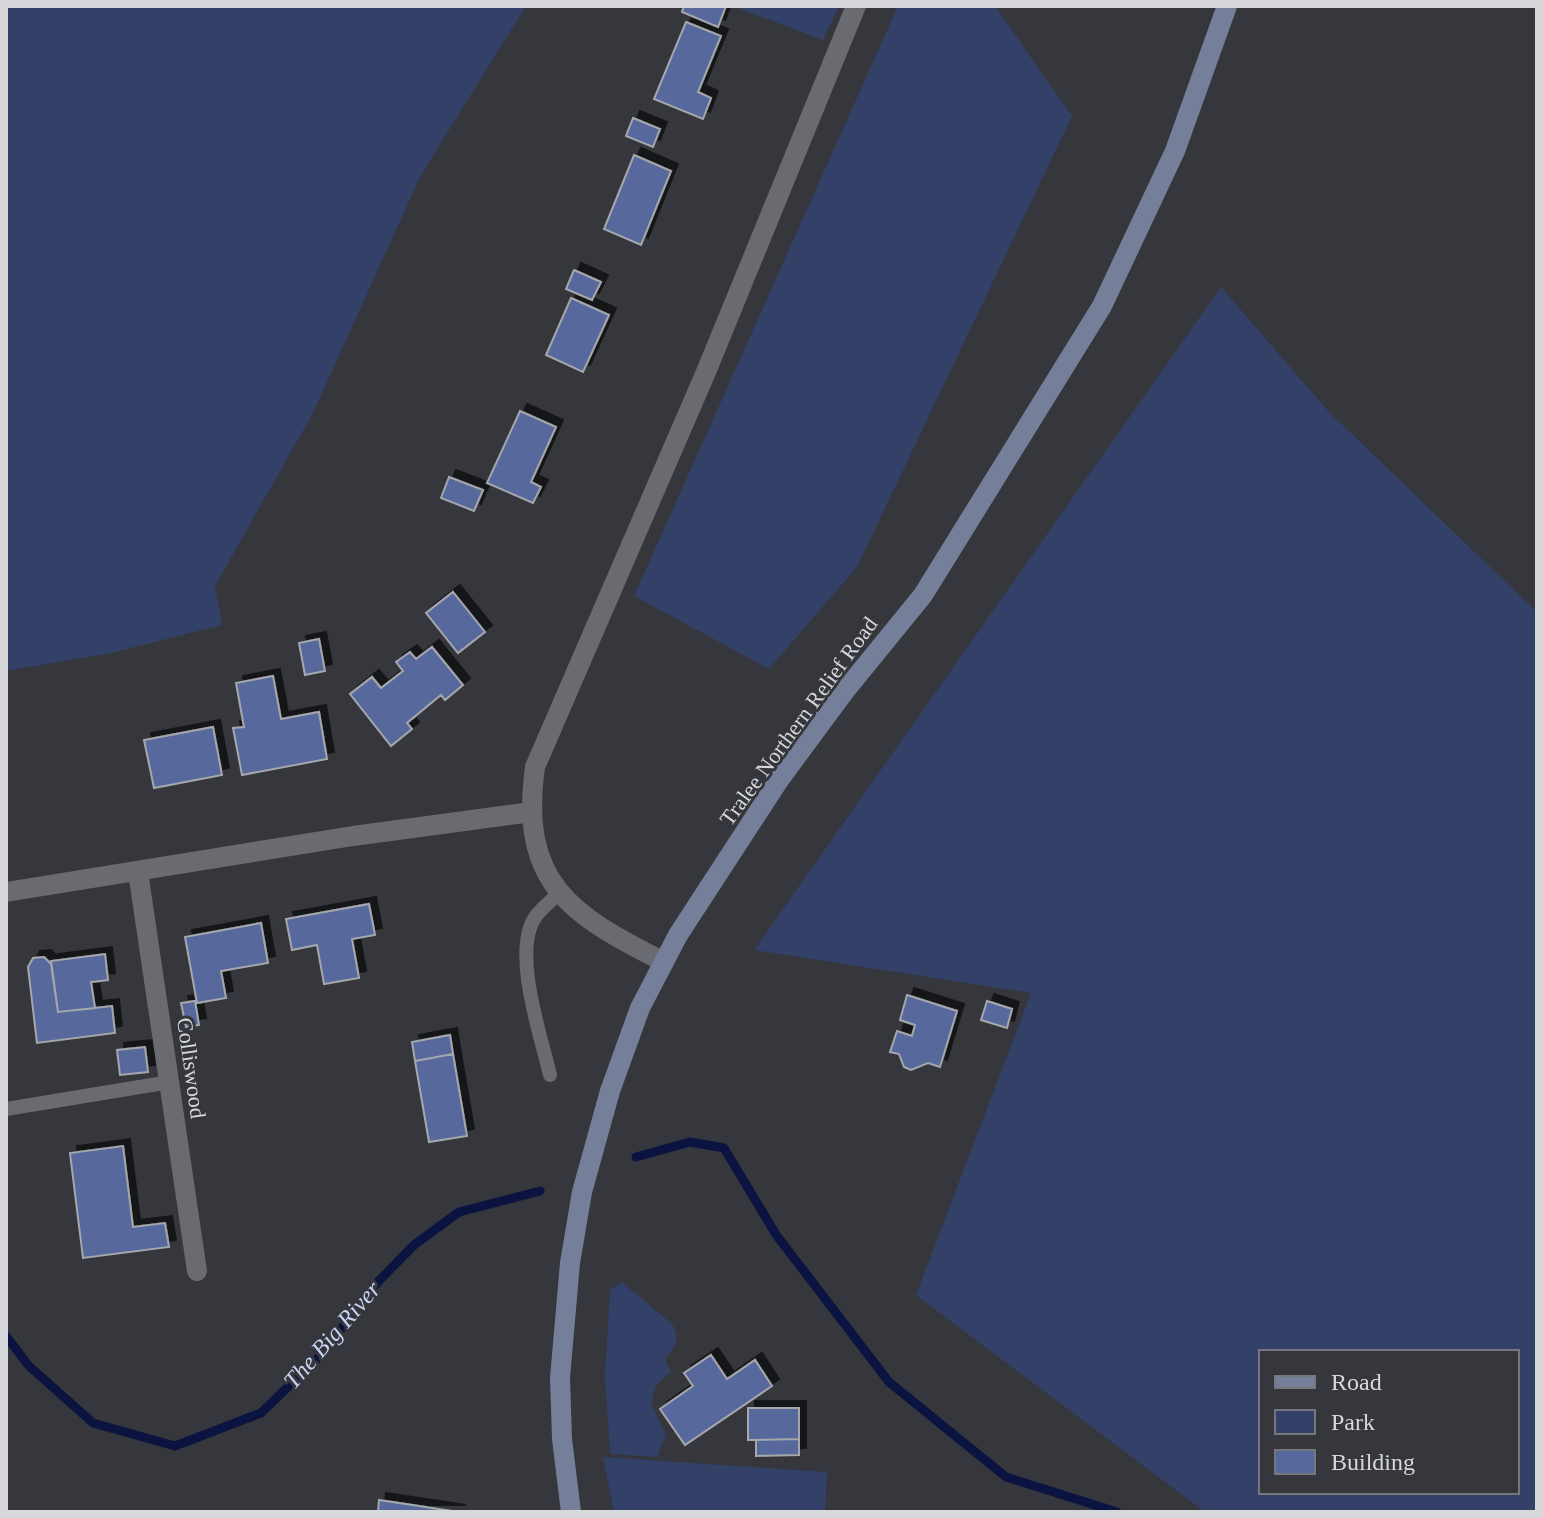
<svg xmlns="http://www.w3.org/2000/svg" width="1543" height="1518" font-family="'Times New Roman',serif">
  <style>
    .green { fill: #334067; fill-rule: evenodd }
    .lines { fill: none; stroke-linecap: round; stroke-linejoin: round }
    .stream { stroke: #0b1440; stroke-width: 9 }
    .building { fill: #57689c; stroke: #a4a7ac; stroke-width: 2; filter: url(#shadow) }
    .lane { stroke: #696b71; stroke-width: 14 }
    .street { stroke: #696b71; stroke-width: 20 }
    .secondary { stroke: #767f99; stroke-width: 20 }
    .labels { text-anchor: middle; stroke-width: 6; stroke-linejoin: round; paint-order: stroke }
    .street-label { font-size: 22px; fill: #d6d8db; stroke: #35373c }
    .water-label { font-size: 24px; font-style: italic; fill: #c8d3f3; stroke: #35373c }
  </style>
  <defs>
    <filter id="shadow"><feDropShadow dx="7" dy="-7" stdDeviation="0" flood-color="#0009"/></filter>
  </defs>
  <rect width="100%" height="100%" fill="#35373c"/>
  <path class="green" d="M 6,6 L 526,6 L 421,175 L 313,413 L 215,586 L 222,625 L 111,653 L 6,671 Z
    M 733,6 L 839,6 L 823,40 Z
    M 898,6 L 995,6 L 1072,116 L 857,567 L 769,669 L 634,596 Z
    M 1221,287 L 1329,412 L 1537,612 L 1537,1512 L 1205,1512 L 916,1295 L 1031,993 L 754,950 ZM 1261,1352 L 1517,1352 L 1517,1492 L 1261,1492 Z
    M 622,1282 L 672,1324 C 681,1339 675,1347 665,1359 L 671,1372 L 656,1385 L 651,1403 L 666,1435 L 657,1457 L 610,1454 L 605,1376 L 610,1290 Z
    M 603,1457 L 827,1472 L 825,1512 L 614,1512 Z"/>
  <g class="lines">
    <path class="stream" d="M 636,1157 L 690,1142 L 724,1148 L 777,1236 L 889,1382 L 1006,1477 L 1117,1512
      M 6,1336 L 29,1366 L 93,1423 L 175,1446 L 261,1413 L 323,1353 L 373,1287 L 414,1245 L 459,1212 L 540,1191"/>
  </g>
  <path class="building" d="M 684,6 L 726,6 L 718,27 L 682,12 Z
    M 686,22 L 721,36 L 698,92 L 711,98 L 703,119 L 654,99 Z
    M 633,118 L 660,129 L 653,147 L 626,136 Z
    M 634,155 L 671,171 L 641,245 L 604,229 Z
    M 574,270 L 601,282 L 592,300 L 566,289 Z
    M 571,298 L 609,315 L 583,372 L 546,355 Z
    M 520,411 L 556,427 L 531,482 L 541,487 L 533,503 L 487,483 Z
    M 449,477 L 483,490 L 474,511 L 441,498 Z
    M 453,592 L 485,632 L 458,653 L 426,613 Z
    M 319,639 L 325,671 L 305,675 L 299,643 Z
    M 432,647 L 463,685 L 445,700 L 441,695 L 407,723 L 412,729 L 391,746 L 350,694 L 372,677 L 381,688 L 403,671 L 396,662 L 410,652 L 416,659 Z
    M 273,676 L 281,719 L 319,712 L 327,759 L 242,775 L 233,728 L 244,727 L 236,683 Z
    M 213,727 L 222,775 L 154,788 L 144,740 Z
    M 369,904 L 375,935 L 352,939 L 359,978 L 324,984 L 317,945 L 292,950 L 286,919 Z
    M 261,923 L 268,963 L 221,971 L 226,998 L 197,1003 L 185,937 Z
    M 105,954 L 108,980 L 91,982 L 95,1008 L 58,1012 L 51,961 Z
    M 44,957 L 51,964 L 58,1012 L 112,1006 L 115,1033 L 37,1043 L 28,967 L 33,958 Z
    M 907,995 L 957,1011 L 940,1067 L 928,1063 L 911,1070 L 904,1067 L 899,1054 L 890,1052 L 897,1031 L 912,1036 L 915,1025 L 900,1020 Z
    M 195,1001 L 199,1025 L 186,1027 L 181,1003 Z
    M 987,1001 L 1012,1009 L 1007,1028 L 981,1020 Z
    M 450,1035 L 453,1054 L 415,1061 L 412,1042 Z
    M 145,1047 L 148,1072 L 120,1075 L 117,1050 Z
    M 453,1054 L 467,1136 L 429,1142 L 415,1061 Z
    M 123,1146 L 133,1227 L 165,1223 L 169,1247 L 83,1258 L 70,1153 Z
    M 711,1355 L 727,1379 L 755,1360 L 772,1386 L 685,1445 L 660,1409 L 693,1386 L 684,1373 Z
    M 748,1408 L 799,1408 L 799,1439 L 748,1440 Z
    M 799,1439 L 799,1455 L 756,1456 L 756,1440 Z
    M 379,1500 L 459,1512 L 378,1512 Z"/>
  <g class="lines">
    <path class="lane" d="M 550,1075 C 541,1036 511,950 536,916 C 542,908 551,901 558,894
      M 6,1109 L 170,1082"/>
    <path class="street" d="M 138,872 L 197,1271
      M 6,892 L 353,836 L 531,812
      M 664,962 C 571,915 519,884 535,767 L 706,372 L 856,6"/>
    <path class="secondary" d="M 571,1512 L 562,1439 L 560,1378 L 570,1263 L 582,1192 L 610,1091 L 640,1008 L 678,935 L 779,780 L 844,692 L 923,595 L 1102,306 L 1175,151 L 1227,6"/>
  </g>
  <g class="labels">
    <g class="street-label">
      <text transform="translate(798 721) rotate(-54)" y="8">Tralee Northern Relief Road</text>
      <text transform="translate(192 1068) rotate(82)" y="8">Colliswood</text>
    </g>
    <g class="water-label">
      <text transform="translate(332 1335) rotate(-49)" y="8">The Big River</text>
    </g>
  </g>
  <rect width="1543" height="1518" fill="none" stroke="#d6d8db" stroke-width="16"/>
  <rect x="1259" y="1350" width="260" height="144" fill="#35373c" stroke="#75777c" stroke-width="2"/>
  <rect x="1275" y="1376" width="40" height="12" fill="#767f99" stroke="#75777c" stroke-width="2"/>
  <text x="1331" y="1390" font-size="24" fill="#d6d8db">Road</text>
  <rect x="1275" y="1410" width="40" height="24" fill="#334067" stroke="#75777c" stroke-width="2"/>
  <text x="1331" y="1430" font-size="24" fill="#d6d8db">Park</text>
  <rect x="1275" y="1450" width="40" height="24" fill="#57689c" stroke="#75777c" stroke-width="2"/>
  <text x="1331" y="1470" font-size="24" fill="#d6d8db">Building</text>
</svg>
